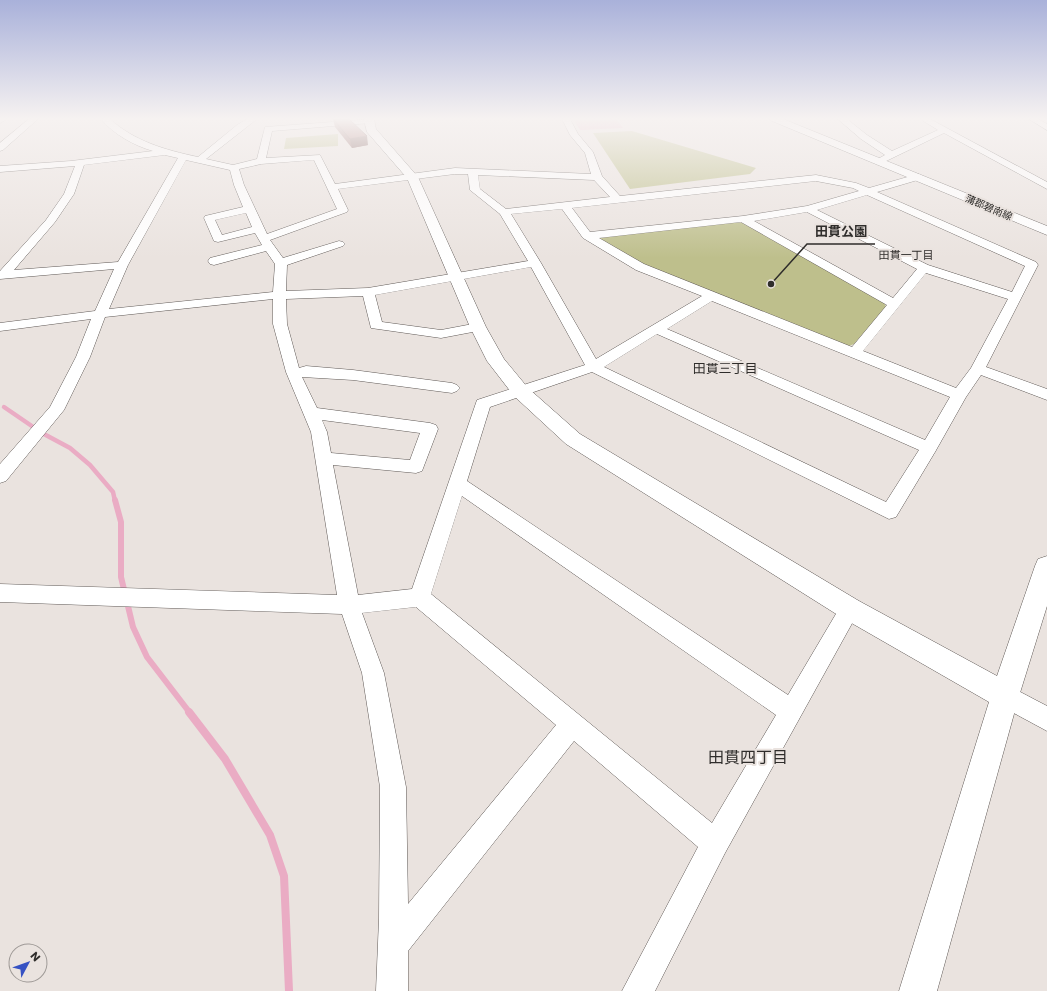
<svg xmlns="http://www.w3.org/2000/svg" width="1047" height="991" font-family="Poppins,'Noto Sans JP',sans-serif">
  <style>
    .green { fill: #bebf8c }
    .water { fill: #eaacc4 }
    .lines { fill: none; stroke-linecap: round; stroke-linejoin: round }
    .stream-far2 { stroke: #eaacc4; stroke-width: 4.5 }
    .stream-far1 { stroke: #eaacc4; stroke-width: 6 }
    .stream { stroke: #eaacc4; stroke-width: 8 }
    .street-casing { stroke: #605a57; stroke-width: 1 }
    .secondary-casing { stroke: #605a57; stroke-width: 1 }
    .street { fill: #fff; fill-rule: evenodd }
    .secondary { fill: #fff; fill-rule: evenodd }
    .wall { fill: #83514e }
    .shaded-wall { fill: #6a4240 }
    .building { fill: #985e5b; stroke: #6a4240 }
    .labels { text-anchor: middle; stroke-width: 4; stroke-linejoin: round; paint-order: stroke }
    .far-street-label { font-size: 10px; fill: #2f2d2b; stroke: #eae3df }
    .far-neighbourhood-label { font-size: 11px; fill: #2f2d2b; stroke: #eae3df }
    .neighbourhood-label { font-size: 13px; fill: #2f2d2b; stroke: #eae3df }
    .near-neighbourhood-label { font-size: 16px; fill: #2f2d2b; stroke: #eae3df }
    .leader { fill: none; stroke: #2f2d2b; stroke-width: 1.5 }
    .callout-dot { fill: #2f2d2b; stroke: #eae3df; stroke-width: 1.5 }
    .callout-label { font-size: 13px; text-anchor: middle; font-weight: bold; fill: #2f2d2b; stroke: #eae3df; stroke-width: 4; stroke-linejoin: round; paint-order: stroke }
  </style>
  <rect width="100%" height="100%" fill="#eae3df"/>
  <path class="green" d="M 632,131 L 756,168 L 750,174 L 630,189 L 593,133 Z
    M 338,134 L 338,146 L 284,149 L 286,138 Z
    M 736,222 L 743,223 L 884,302 L 886,307 L 854,344 L 849,346 L 645,266 L 598,238 Z"/>
  <path class="water" d="M 616,119 L 623,128 L 580,130 L 574,120 Z"/>
  <g class="lines">
    <path class="stream-far2" d="M 4,407 L 42,433 L 70,448 L 90,465 L 113,492 L 115,501"/>
    <path class="stream-far1" d="M 115,500 L 121,522 L 121,577 L 133,627 L 147,657 L 190,713"/>
    <path class="stream" d="M 189,712 L 225,759 L 270,835 L 284,876 L 289,991"/>
    <g class="street-casing">
      <path id="street" d="M 0,119 L 7,119 L 0,123 Z
        M 29,119 L 38,119 L 3,150 L 0,151 L 0,143 Z
        M 101,119 L 110,119 C 134,141 165,150 198,157 L 237,125 L 247,119 L 257,119 L 206,159 L 233,165 L 257,159 L 265,127 L 373,119 L 374,121 L 370,123 L 272,131 L 266,158 L 320,155 L 335,184 L 455,168 L 591,174 L 585,153 L 570,135 L 562,119 L 570,119 L 578,134 L 593,152 L 602,176 L 620,196 L 816,175 L 856,183 L 869,188 L 918,174 L 921,175 L 923,177 L 921,179 L 877,192 L 1036,262 L 1038,265 L 986,367 L 1047,389 L 1047,400 L 981,375 L 966,397 L 935,452 L 896,517 L 889,519 L 592,372 L 490,407 L 467,481 L 788,695 L 843,602 L 850,600 L 857,602 L 860,609 L 725,853 L 655,991 L 622,991 L 698,847 L 574,741 L 408,951 L 408,991 L 376,991 L 379,919 L 380,787 L 362,673 L 342,614 L 0,602 L 0,584 L 337,595 L 311,432 L 286,372 L 273,324 L 273,299 L 105,317 L 90,357 L 64,410 L 6,481 L 0,483 L 0,464 L 50,407 L 76,357 L 91,319 L 0,331 L 0,323 L 95,311 L 114,269 L 0,279 L 0,271 L 46,220 L 64,194 L 75,166 L 0,172 L 0,166 L 71,161 L 153,151 C 135,146 113,134 101,119 ZM 165,155 L 178,158 L 118,262 L 14,270 L 55,222 L 74,194 L 84,165 ZM 186,160 L 230,170 L 234,185 L 243,207 L 205,216 L 204,218 L 214,241 L 218,242 L 255,233 L 262,245 L 210,258 L 208,261 L 210,264 L 214,265 L 266,251 L 275,264 L 273,292 L 109,309 L 128,265 ZM 314,160 L 337,209 L 267,234 L 244,185 L 239,169 L 261,164 ZM 455,174 L 468,174 L 470,190 L 500,214 L 528,261 L 368,288 L 286,291 L 287,265 L 343,246 L 345,244 L 343,242 L 339,241 L 283,258 L 270,240 L 347,212 L 348,210 L 338,189 ZM 478,175 L 594,180 L 610,197 L 506,209 L 480,189 ZM 816,181 L 853,188 L 859,191 L 807,206 L 743,216 L 590,232 L 572,208 ZM 867,195 L 1025,266 L 1012,292 L 928,265 L 817,210 ZM 562,209 L 583,238 L 636,270 L 702,296 L 596,359 L 541,263 L 511,214 ZM 807,212 L 917,269 L 893,298 L 754,221 ZM 246,213 L 252,227 L 222,235 L 215,220 ZM 741,222 L 887,305 L 852,347 L 644,264 L 599,238 ZM 531,267 L 585,365 L 477,400 L 412,589 L 358,595 L 333,465 L 416,473 L 422,471 L 438,429 L 436,425 L 430,423 L 317,408 L 302,377 L 353,380 L 452,393 L 457,391 L 460,388 L 457,385 L 452,383 L 353,370 L 306,366 L 299,368 L 287,324 L 286,299 L 363,296 L 371,328 L 441,338 L 483,330 L 485,327 L 483,324 L 478,323 L 441,330 L 382,322 L 375,295 ZM 926,273 L 1008,299 L 971,368 L 956,388 L 863,351 ZM 712,301 L 950,397 L 925,440 L 667,329 ZM 657,334 L 919,450 L 886,502 L 604,367 ZM 322,420 L 420,433 L 410,460 L 331,453 L 327,432 ZM 462,496 L 776,715 L 712,823 L 431,594 ZM 416,607 L 556,725 L 408,904 L 406,787 L 384,673 L 362,613 Z
        M 838,119 L 847,119 L 867,135 L 892,151 L 938,130 L 920,119 L 930,119 L 1047,182 L 1047,189 L 944,133 L 882,163 L 876,163 L 874,161 L 885,155 L 861,139 Z
        M 1029,119 L 1038,119 L 1047,124 L 1047,130 Z
        M 1005,684 L 1047,706 L 1047,731 L 997,704 L 993,696 L 997,688 Z"/>
    </g>
    <g class="secondary-casing">
      <path id="secondary" d="M 364,119 L 374,119 L 376,129 L 418,177 L 486,327 L 504,359 L 528,388 L 580,434 L 859,601 L 997,676 L 1035,566 L 1038,559 L 1047,556 L 1047,606 L 1019,696 L 937,991 L 899,991 L 989,702 L 841,617 L 566,444 L 514,396 L 487,361 L 470,327 L 407,178 L 367,132 Z
        M 770,119 L 783,119 L 1047,226 L 1047,235 L 772,121 Z"/>
    </g>
    <use href="#street" class="street"/>
    <use href="#secondary" class="secondary"/>
  </g>
  <path class="wall" d="M 333,119 L 368,145 L 352,148 L 335,127 Z"/>
  <path class="shaded-wall" d="M 367,136 L 368,145 L 352,148 L 350,139 Z"/>
  <path class="building" d="M 333,119 L 349,119 L 367,136 L 350,139 Z"/>
  <linearGradient id="sky" x2="0" y2="1"><stop stop-color="#a9b1da"/><stop offset="0.46" stop-color="#f6f2f1"/><stop offset="1" stop-color="#f6f2f1" stop-opacity="0"/></linearGradient>
  <rect width="1047" height="258" fill="url(#sky)"/>
  <g class="labels">
    <g class="far-street-label">
      <text transform="translate(989 207) rotate(23)" y="4">蒲郡碧南線</text>
    </g>
    <g class="far-neighbourhood-label">
      <text x="906" y="259">田貫一丁目</text>
    </g>
    <g class="neighbourhood-label">
      <text x="725" y="373">田貫三丁目</text>
    </g>
    <g class="near-neighbourhood-label">
      <text x="748" y="763">田貫四丁目</text>
    </g>
  </g>
  <path class="leader" d="M771 284L807 244H875"/>
  <circle class="callout-dot" cx="771" cy="284" r="4"/>
  <g class="callout-label">
    <text x="841" y="236">田貫公園</text>
  </g>
  <g transform="translate(28 963) rotate(49)"><circle r="19" fill="#eae3df" stroke="#9f9a97"/>
  <path d="M0-3L7 15L0 10L-7 15Z" fill="#3652c3"/>
  <text y="-6" font-size="11" font-weight="bold" text-anchor="middle" fill="#2f2d2b">N</text>
  </g>
</svg>
